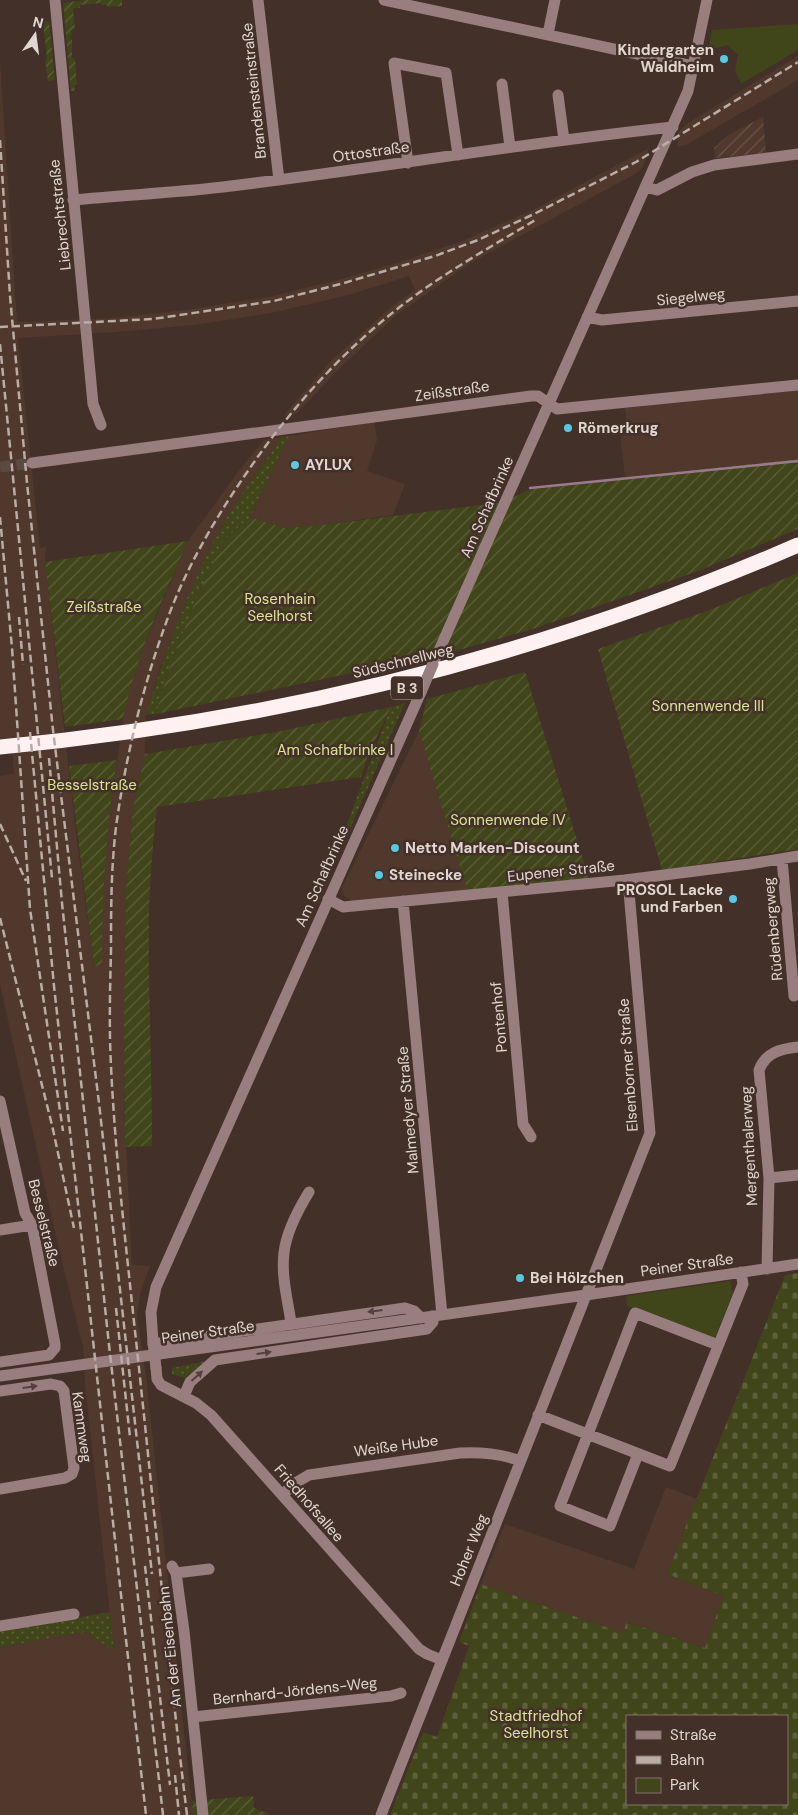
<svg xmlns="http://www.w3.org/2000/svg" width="798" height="1815" font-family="'DM Sans',sans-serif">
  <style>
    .built { fill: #50382d }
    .industrial { fill: url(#industrial-furrows) }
    .grass { fill: url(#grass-dots) }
    .cemetery { fill: url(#cemetery-stones); fill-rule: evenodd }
    .park { fill: #41451a }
    .garden { fill: url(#garden-furrows) }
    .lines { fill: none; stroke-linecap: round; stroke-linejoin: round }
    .stream { stroke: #9c798e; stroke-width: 2.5 }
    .minor-tunnel { stroke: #5b4a42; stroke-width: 11; stroke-dasharray: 11 5.5; stroke-linecap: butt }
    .minor { stroke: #997e80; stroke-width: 11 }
    .highway { stroke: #fff1f2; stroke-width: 15 }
    .rail { stroke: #b9ada6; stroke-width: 2.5; stroke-dasharray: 8 4; stroke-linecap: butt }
    .minor-bridge { stroke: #997e80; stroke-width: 11 }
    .oneway { fill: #54403a }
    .poi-dot { fill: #58c9e3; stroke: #433129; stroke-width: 2 }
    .labels { text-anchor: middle; stroke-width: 5; stroke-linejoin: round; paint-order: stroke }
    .shield { fill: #433129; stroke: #b2a49e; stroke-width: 1 }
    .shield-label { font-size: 14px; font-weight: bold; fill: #e1d6d0 }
    .poi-label { font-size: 15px; font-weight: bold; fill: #e1d6d0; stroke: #433129; text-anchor: start }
    .street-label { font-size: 15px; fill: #e1d6d0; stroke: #433129 }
    .park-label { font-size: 15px; fill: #dae491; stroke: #433129 }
  </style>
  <defs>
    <pattern id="industrial-furrows" width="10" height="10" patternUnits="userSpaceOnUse" patternTransform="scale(1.25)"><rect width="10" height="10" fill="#50382d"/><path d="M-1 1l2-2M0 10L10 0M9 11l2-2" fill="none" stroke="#69544a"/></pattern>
    <pattern id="grass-dots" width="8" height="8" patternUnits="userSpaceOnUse" patternTransform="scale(1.25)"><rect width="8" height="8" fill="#41451a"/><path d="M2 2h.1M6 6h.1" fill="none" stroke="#5c5f3a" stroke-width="1.8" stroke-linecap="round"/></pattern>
    <pattern id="cemetery-stones" width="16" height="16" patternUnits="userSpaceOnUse" patternTransform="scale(1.25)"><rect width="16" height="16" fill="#41451a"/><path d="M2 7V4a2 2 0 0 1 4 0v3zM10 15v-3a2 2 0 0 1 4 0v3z" fill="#5c5f3a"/></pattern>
    <pattern id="garden-furrows" width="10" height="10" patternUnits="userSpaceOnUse" patternTransform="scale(1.25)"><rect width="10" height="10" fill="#41451a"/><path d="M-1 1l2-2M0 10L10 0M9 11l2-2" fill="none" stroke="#5c5f3a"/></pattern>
  </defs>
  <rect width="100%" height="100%" fill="#433129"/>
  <path class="built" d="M 798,56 L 798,80 L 686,145 L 677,146 L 679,131 L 688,123 Z
    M 0,61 L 17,322 L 116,318 L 193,309 L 273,296 L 342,279 L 403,261 L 462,241 L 533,210 L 649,148 L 643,167 L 635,174 L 472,262 L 396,315 L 339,369 L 296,414 L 283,416 L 331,361 L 390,308 L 415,290 L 409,276 L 348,295 L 276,312 L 195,325 L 116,332 L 18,338 L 40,548 L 46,547 L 45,562 L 77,841 L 94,966 L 102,965 L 102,920 L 106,841 L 123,719 L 128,692 L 138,660 L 188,541 L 238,472 L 264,440 L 282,437 L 254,477 L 216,538 L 184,606 L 160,668 L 146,715 L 145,754 L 133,807 L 126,889 L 124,1105 L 132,1265 L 150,1266 L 140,1294 L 137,1315 L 146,1376 L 193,1815 L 0,1815 L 0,1647 L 85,1632 L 114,1651 L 85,1384 L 83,1347 L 55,1232 L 0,984 L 0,776 L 14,774 L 12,743 L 0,743 Z
    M 798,390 L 798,459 L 625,477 L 619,425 L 627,424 L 625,408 Z
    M 374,422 L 377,440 L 367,471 L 405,484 L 393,515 L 322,525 L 284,528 L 250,517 L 289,436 Z
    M 419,731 L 467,890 L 352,901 L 344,896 L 342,888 Z
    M 666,1487 L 697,1499 L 667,1574 L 723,1596 L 705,1648 L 628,1622 L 623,1633 L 481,1584 L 505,1524 L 634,1569 Z"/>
  <path class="industrial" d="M 763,117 L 766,153 L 715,158 L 714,148 L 730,134 Z"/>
  <path class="grass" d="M 289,436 L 250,517 L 222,542 L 192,609 L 167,675 L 156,714 L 146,715 C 164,655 186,594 215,539 C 234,503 259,470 282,437 Z
    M 405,703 L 327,881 L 325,882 L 391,707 Z
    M 205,1361 L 185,1378 L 172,1374 L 172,1368 Z
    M 110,1612 L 114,1651 L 85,1632 L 0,1647 L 0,1631 Z"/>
  <path class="cemetery" d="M 798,1273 L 798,1815 L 390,1815 L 423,1732 L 437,1737 L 469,1646 L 459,1642 L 481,1584 L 623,1633 L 627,1622 L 705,1648 L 723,1596 L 667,1574 L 785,1275 ZM 627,1716 L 787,1716 L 787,1804 L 627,1804 Z"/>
  <path class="park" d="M 798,24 L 798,50 L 741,84 L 735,70 L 738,55 L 727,45 L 713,49 L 709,46 L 712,30 Z
    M 730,1281 L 733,1293 L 714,1340 L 627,1306 L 626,1296 Z"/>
  <path class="garden" d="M 85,0 L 122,0 L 122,6 L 108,7 L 107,5 L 101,5 L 101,3 L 80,5 L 80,8 L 73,8 L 75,29 L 71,30 L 72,35 L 70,35 L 71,40 L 72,40 L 72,58 L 75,59 L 77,85 L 74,85 L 75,91 L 71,91 L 63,3 Z
    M 49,21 L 55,80 L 48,81 L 45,60 L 47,59 L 43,22 Z
    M 798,459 L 798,529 L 698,571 L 533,629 L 448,653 L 156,714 L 167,675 L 192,609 L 222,542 L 250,517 L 284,528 L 322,525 L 505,502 L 528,490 L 625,477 Z
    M 188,541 C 163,599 135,657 123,719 L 65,727 L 45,562 Z
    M 798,573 L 798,849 L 662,870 L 598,649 L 707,611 Z
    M 525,672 L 589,879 L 467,890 L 419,731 L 427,699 Z
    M 391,707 L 368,755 L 361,777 L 157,807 C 153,841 150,875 149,910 C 148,988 152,1067 152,1146 L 125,1147 L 124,1023 L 126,889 L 133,807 L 145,754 L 277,732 Z
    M 117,760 C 106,830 102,894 102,965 L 94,966 L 69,766 Z
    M 253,1796 L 254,1808 L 272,1815 L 193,1815 L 192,1801 Z"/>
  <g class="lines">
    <path class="stream" d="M 530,488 L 798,461"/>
    <path class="minor-tunnel" d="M 0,467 L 32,463"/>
    <path class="minor" d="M 55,0 L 93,404 L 101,425
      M 258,0 L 279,180
      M 384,0 L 693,66
      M 548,34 L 555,0
      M 502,84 L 510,147
      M 558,95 L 564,140
      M 408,163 L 394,63 L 446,73 L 458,155
      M 645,187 L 657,190 L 692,172 L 714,165 L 798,154
      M 73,200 C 123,195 173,193 223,187 C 373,169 522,143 673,127
      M 587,317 L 602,320 L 798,301
      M 32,463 L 531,396 L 538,396 L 557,409 L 798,385
      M 433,664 L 688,91 L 707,0
      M 782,859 L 794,996
      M 502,892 L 523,1124 L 531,1137
      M 328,899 L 343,907 L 625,880 L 750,864 L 798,856
      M 403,901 L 442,1315
      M 0,1101 L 25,1213 L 32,1225 L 55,1344 L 55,1348 L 49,1355 L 0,1362
      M 769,1178 L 798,1175
      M 0,1230 L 32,1225
      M 767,1269 L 769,1178 L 759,1070 C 766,1052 781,1049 798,1047
      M 291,1323 C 288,1301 281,1276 284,1253 C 286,1232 298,1210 309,1192
      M 153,1342 L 151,1312 L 156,1287 L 421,692
      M 153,1344 L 405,1308 L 414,1311 L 421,1318
      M 156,1368 L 157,1379 L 161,1385 L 196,1403 L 211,1415 L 419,1649 L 427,1654 L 442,1660
      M 0,1376 L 586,1295 L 798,1264
      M 0,1391 L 51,1384 L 60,1386 L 64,1391 L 74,1468 L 72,1474 L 65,1478 L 0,1489
      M 184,1396 L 190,1382 L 215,1360 L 427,1329 L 433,1322 L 432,1316
      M 538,1415 L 670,1466 L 743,1284 L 741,1272
      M 638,1454 L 610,1526 L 560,1506 L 635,1313 L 718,1345
      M 282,1495 L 297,1482 L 309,1475 L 460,1453 C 481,1452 500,1453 520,1461
      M 172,1566 L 176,1573 L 184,1631 L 203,1815
      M 176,1573 L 209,1569
      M 0,1626 L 74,1614
      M 193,1717 L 391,1696 L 401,1693
      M 381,1815 L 650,1133 L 628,880"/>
    <path class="highway" d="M 0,747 C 277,721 542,656 798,545"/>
    <path class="rail" d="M 0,140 L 10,296 L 27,483 L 53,730 L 99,1103 L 152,1574
      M 0,327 L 153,319 L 274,301 L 344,283 L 435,256 L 478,240 L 534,214 L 636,162 L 798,62
      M 0,344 L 52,878
      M 0,517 L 12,648 L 30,909 L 63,1131
      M 19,617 L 23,665
      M 30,732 L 54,986 L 125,1631 L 146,1815
      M 49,758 L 62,903 L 109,1345 L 163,1815
      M 0,824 L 26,881
      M 0,918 L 52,1125 L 74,1228
      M 116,1308 L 130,1437
      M 145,1566 L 170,1785
      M 175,1775 L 179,1815
      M 187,1815 C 167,1651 152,1486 134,1322 C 125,1237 115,1151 111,1066 C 109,1028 110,989 111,951 C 111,910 111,868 116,827 C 126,754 144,681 170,612 C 192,555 226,501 262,451 C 300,399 345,350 396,310 C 440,275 489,248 537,219"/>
    <path class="minor-bridge" d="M 421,692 L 433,664
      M 153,1342 L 156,1368"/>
  </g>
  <defs><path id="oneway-solid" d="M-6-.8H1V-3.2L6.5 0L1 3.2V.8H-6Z" transform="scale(1.25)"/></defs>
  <g class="oneway">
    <use href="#oneway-solid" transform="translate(375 1311) rotate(173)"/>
    <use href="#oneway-solid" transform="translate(264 1353) rotate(-8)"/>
    <use href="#oneway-solid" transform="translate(197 1376) rotate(-42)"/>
    <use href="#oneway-solid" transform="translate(30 1387) rotate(-8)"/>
  </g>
  <g class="poi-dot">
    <circle cx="724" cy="59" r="5"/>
    <circle cx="568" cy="428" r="5"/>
    <circle cx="295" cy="465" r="5"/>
    <circle cx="395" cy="848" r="5"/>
    <circle cx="379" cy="875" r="5"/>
    <circle cx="733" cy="899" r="5"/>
    <circle cx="520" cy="1278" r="5"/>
  </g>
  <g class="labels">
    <rect class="shield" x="391" y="676.5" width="32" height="23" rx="4"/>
    <g class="shield-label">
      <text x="407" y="693">B 3</text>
    </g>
    <g class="poi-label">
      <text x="714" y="55" text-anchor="end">Kindergarten<tspan x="714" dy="17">Waldheim</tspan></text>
      <text x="578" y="433">Römerkrug</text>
      <text x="305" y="470">AYLUX</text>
      <text x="405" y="853">Netto Marken-Discount</text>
      <text x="389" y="880">Steinecke</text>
      <text x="723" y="895" text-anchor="end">PROSOL Lacke<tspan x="723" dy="17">und Farben</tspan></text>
      <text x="530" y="1283">Bei Hölzchen</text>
    </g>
    <g class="street-label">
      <text transform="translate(254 91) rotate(-96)" y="5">Brandensteinstraße</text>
      <text transform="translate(371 152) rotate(-8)" y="5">Ottostraße</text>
      <text transform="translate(60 215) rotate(-96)" y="5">Liebrechtstraße</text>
      <text transform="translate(691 297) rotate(-6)" y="5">Siegelweg</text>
      <text transform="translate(452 391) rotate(-8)" y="5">Zeißstraße</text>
      <text transform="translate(487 507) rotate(-66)" y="5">Am Schafbrinke</text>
      <text transform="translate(403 661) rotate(-14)" y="5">Südschnellweg</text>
      <text transform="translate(561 871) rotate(-6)" y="5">Eupener Straße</text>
      <text transform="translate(322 876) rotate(-66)" y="5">Am Schafbrinke</text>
      <text transform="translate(773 929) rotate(-95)" y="5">Rüdenbergweg</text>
      <text transform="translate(499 1017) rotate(-95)" y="5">Pontenhof</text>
      <text transform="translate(628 1065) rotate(-94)" y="5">Elsenborner Straße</text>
      <text transform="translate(408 1110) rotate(-95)" y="5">Malmedyer Straße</text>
      <text transform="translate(749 1146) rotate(-93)" y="5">Mergenthalerweg</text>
      <text transform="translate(44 1223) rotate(76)" y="5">Besselstraße</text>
      <text transform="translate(687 1265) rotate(-8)" y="5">Peiner Straße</text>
      <text transform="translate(208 1332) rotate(-8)" y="5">Peiner Straße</text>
      <text transform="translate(82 1427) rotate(82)" y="5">Kammweg</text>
      <text transform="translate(396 1446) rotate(-8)" y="5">Weiße Hube</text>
      <text transform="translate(309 1503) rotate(49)" y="5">Friedhofsallee</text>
      <text transform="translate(469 1550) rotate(-68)" y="5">Hoher Weg</text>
      <text transform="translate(170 1647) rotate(-96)" y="5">An der Eisenbahn</text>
      <text transform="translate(295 1691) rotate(-6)" y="5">Bernhard-Jördens-Weg</text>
    </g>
    <g class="park-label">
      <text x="280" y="604">Rosenhain<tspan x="280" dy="17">Seelhorst</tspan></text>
      <text x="104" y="612">Zeißstraße</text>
      <text x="708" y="711">Sonnenwende III</text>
      <text x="335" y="755">Am Schafbrinke I</text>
      <text x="92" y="790">Besselstraße</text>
      <text x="508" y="825">Sonnenwende IV</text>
      <text x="536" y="1721">Stadtfriedhof<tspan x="536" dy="17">Seelhorst</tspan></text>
    </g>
  </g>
  <rect x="626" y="1715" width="162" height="90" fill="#433129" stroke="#82736c"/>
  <rect x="636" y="1731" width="25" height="8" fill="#997e80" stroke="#82736c"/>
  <text x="670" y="1740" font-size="15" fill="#e1d6d0">Straße</text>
  <rect x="636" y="1756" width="25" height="8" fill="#b9ada6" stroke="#82736c"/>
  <text x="670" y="1765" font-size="15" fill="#e1d6d0">Bahn</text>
  <rect x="636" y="1778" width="25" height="15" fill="#41451a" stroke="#82736c"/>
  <text x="670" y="1790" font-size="15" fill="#e1d6d0">Park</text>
  <g transform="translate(35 35) rotate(14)" stroke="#433129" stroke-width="4" paint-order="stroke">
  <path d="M0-4L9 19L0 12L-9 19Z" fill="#e1d6d0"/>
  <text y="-8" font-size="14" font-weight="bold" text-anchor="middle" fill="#e1d6d0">N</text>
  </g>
</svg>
